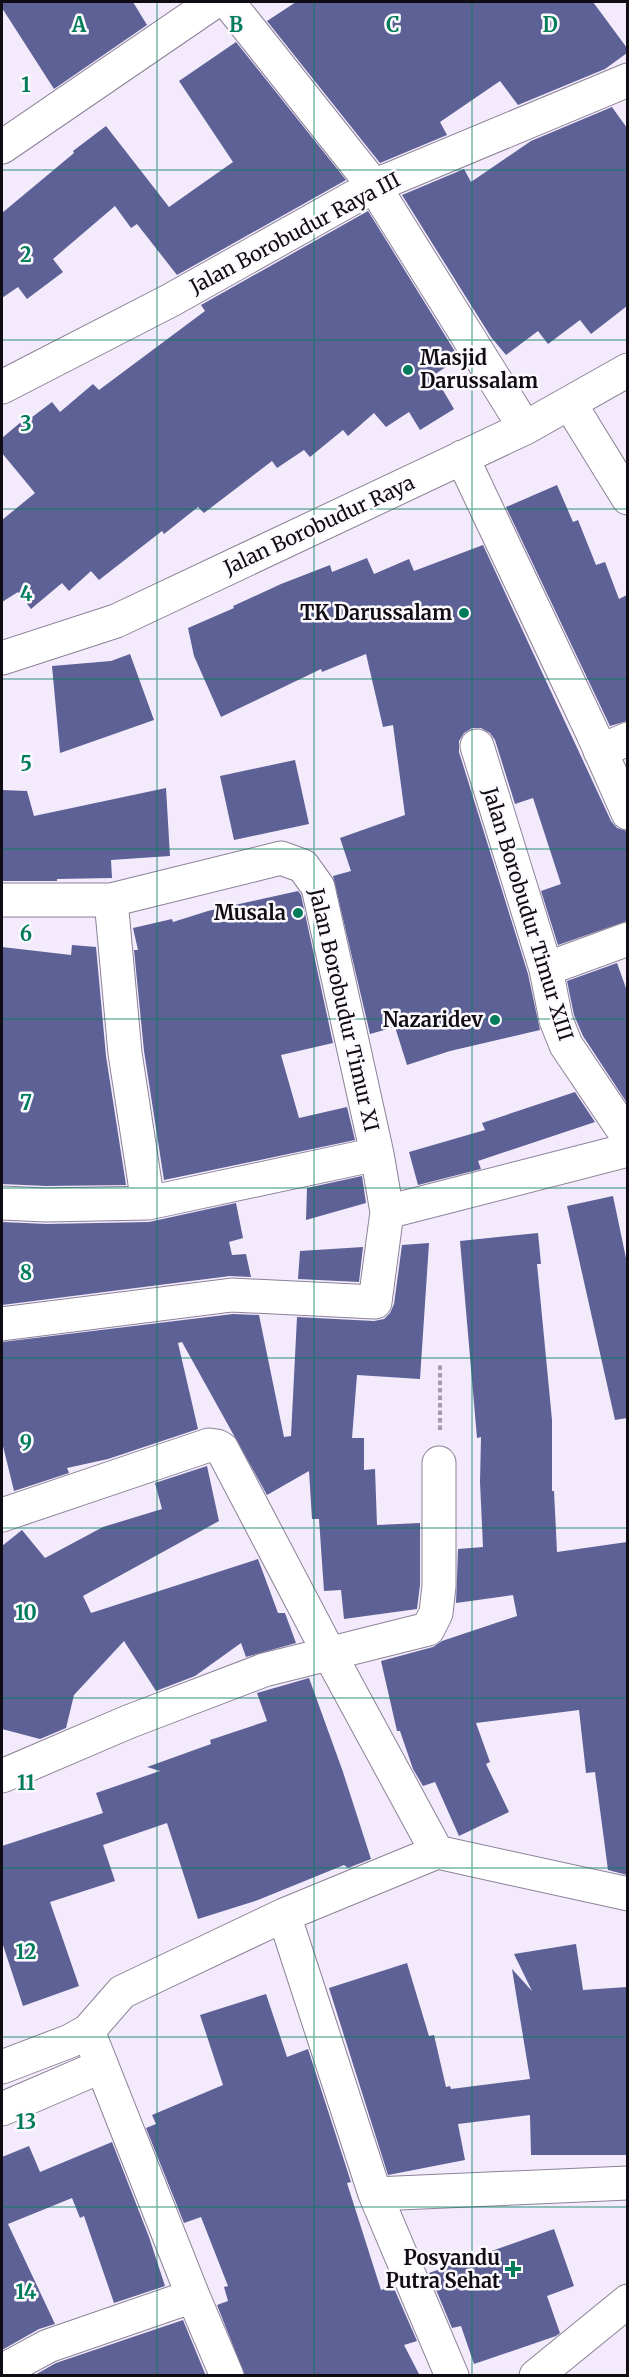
<svg xmlns="http://www.w3.org/2000/svg" width="629" height="2377" font-family="Merriweather,serif">
  <style>
    .building { fill: #5d6196 }
    .lines { fill: none; stroke-linecap: round; stroke-linejoin: round }
    .street-casing { stroke: #8c8297; stroke-width: 35 }
    .path { stroke: #a39caa; stroke-width: 4; stroke-dasharray: 4.5 3; stroke-linecap: butt }
    .street { stroke: #fff; stroke-width: 33 }
    .grid { fill: none; stroke: #017c5b; stroke-width: 1.5; stroke-opacity: 0.55 }
    .poi-dot { fill: #017c5b; stroke: #fdfaff; stroke-width: 2 }
    .labels { text-anchor: middle; stroke-width: 5; stroke-linejoin: round; paint-order: stroke }
    .street-label { font-size: 20px; fill: #100c14; stroke: #fdfaff }
    .poi-label { font-size: 20px; font-weight: bold; fill: #100c14; stroke: #fdfaff; text-anchor: end }
    .grid-label { font-size: 20px; text-anchor: middle; font-weight: bold; fill: #017c5b; stroke: #fdfaff; stroke-width: 5; stroke-linejoin: round; paint-order: stroke }
  </style>
  <rect width="100%" height="100%" fill="#f3eafc"/>
  <path class="building" d="M 2,2 L 133,2 L 147,25 L 54,89 L 2,8 Z
    M 296,2 L 593,2 L 627,48 L 627,53 L 605,69 L 518,105 L 500,81 L 440,122 L 447,135 L 380,163 L 267,21 Z
    M 236,42 L 346,180 L 177,275 L 137,224 L 131,228 L 115,206 L 53,259 L 63,272 L 27,299 L 18,287 L 2,298 L 2,213 L 74,153 L 73,151 L 106,126 L 169,207 L 233,162 L 179,81 Z
    M 612,107 L 627,128 L 627,306 L 591,334 L 580,320 L 548,344 L 538,331 L 506,355 L 491,337 L 402,195 L 464,169 L 471,182 L 531,141 Z
    M 368,211 L 459,358 L 434,375 L 454,409 L 420,430 L 409,412 L 386,427 L 374,413 L 348,436 L 343,430 L 310,457 L 304,450 L 277,468 L 272,461 L 204,513 L 198,507 L 164,534 L 162,531 L 99,580 L 91,571 L 69,591 L 62,583 L 31,609 L 18,592 L 2,602 L 2,520 L 35,493 L 2,453 L 2,438 L 21,422 L 23,424 L 52,402 L 60,412 L 93,384 L 99,390 L 205,311 L 201,305 Z
    M 557,485 L 573,522 L 578,520 L 596,565 L 605,562 L 619,599 L 627,595 L 627,721 L 610,726 L 506,507 Z
    M 483,545 L 611,821 L 617,828 L 627,831 L 627,921 L 558,945 L 541,891 L 561,884 L 533,798 L 515,804 L 495,740 L 490,733 L 481,728 L 472,728 L 464,733 L 459,741 L 459,752 L 528,974 L 540,1030 L 450,1051 L 407,1065 L 395,1027 L 370,1034 L 333,876 L 351,871 L 340,838 L 405,815 L 393,725 L 383,727 L 366,654 L 322,672 L 321,669 L 221,717 L 194,656 L 188,628 L 234,608 L 233,606 L 281,584 L 330,565 L 332,572 L 367,558 L 374,574 L 409,559 L 414,571 Z
    M 130,654 L 154,720 L 60,753 L 52,666 L 111,661 Z
    M 295,760 L 309,824 L 234,840 L 220,776 Z
    M 166,788 L 170,856 L 111,860 L 112,878 L 57,879 L 57,881 L 2,881 L 2,790 L 27,791 L 34,816 Z
    M 298,891 L 301,895 L 333,1043 L 281,1055 L 299,1118 L 347,1107 L 355,1140 L 164,1180 L 144,1051 L 134,950 L 138,950 L 133,928 L 172,919 L 173,922 L 208,911 Z
    M 72,945 L 96,947 L 106,1056 L 126,1185 L 46,1186 L 2,1184 L 2,947 L 71,955 Z
    M 617,963 L 627,991 L 627,1103 L 583,1036 L 574,1015 L 567,981 Z
    M 575,1092 L 595,1122 L 478,1161 L 481,1169 L 418,1185 L 409,1152 L 485,1130 L 482,1123 Z
    M 362,1176 L 366,1203 L 306,1220 L 307,1188 Z
    M 613,1196 L 627,1263 L 627,1418 L 615,1420 L 567,1206 Z
    M 236,1203 L 243,1238 L 229,1242 L 232,1255 L 246,1254 L 251,1277 L 230,1276 L 2,1305 L 2,1222 L 46,1224 L 149,1222 Z
    M 538,1233 L 541,1264 L 537,1264 L 552,1420 L 552,1491 L 554,1491 L 557,1552 L 627,1542 L 627,1875 L 608,1870 L 595,1772 L 586,1773 L 579,1710 L 476,1723 L 490,1762 L 486,1764 L 509,1812 L 459,1836 L 435,1782 L 423,1786 L 413,1769 L 400,1731 L 397,1731 L 381,1661 L 433,1647 L 442,1641 L 517,1616 L 513,1595 L 456,1603 L 458,1549 L 483,1547 L 480,1482 L 481,1437 L 477,1438 L 460,1241 Z
    M 429,1243 L 420,1379 L 357,1375 L 352,1438 L 364,1438 L 364,1470 L 375,1469 L 377,1525 L 420,1523 L 420,1585 L 417,1609 L 344,1619 L 341,1590 L 324,1591 L 319,1519 L 312,1519 L 309,1471 L 267,1495 L 182,1342 L 178,1343 L 198,1429 L 108,1459 L 67,1468 L 69,1473 L 14,1491 L 2,1442 L 2,1342 L 233,1314 L 259,1315 L 284,1437 L 291,1436 L 297,1317 L 374,1321 L 384,1319 L 390,1313 L 394,1304 L 402,1245 Z
    M 363,1247 L 359,1282 L 298,1279 L 300,1251 Z
    M 207,1466 L 219,1521 L 83,1596 L 91,1613 L 258,1559 L 278,1613 L 285,1613 L 296,1643 L 246,1657 L 241,1643 L 195,1676 L 156,1691 L 124,1641 L 74,1695 L 66,1728 L 40,1739 L 2,1729 L 2,1546 L 22,1530 L 45,1558 L 103,1527 L 162,1509 L 155,1483 Z
    M 309,1678 L 343,1772 L 371,1859 L 348,1868 L 344,1865 L 258,1900 L 198,1919 L 167,1823 L 103,1845 L 115,1881 L 50,1902 L 79,1986 L 23,2006 L 2,1942 L 2,1846 L 103,1813 L 96,1793 L 160,1771 L 147,1767 L 211,1744 L 210,1740 L 267,1721 L 257,1693 Z
    M 576,1944 L 583,1990 L 627,1987 L 627,2155 L 531,2155 L 530,2115 L 458,2124 L 465,2160 L 388,2175 L 329,1988 L 407,1963 L 429,2036 L 434,2035 L 446,2087 L 450,2086 L 451,2089 L 530,2079 L 512,1969 L 532,1991 L 514,1954 Z
    M 266,1994 L 287,2057 L 308,2049 L 351,2182 L 347,2183 L 381,2290 L 393,2286 L 417,2341 L 404,2345 L 420,2376 L 245,2376 L 217,2305 L 228,2301 L 224,2287 L 228,2286 L 201,2217 L 184,2223 L 146,2128 L 156,2124 L 152,2115 L 223,2085 L 200,2015 Z
    M 112,2142 L 149,2237 L 165,2286 L 114,2303 L 84,2216 L 80,2218 L 72,2198 L 8,2224 L 55,2324 L 39,2329 L 2,2350 L 2,2157 L 29,2146 L 40,2172 Z
    M 554,2229 L 574,2286 L 547,2296 L 560,2333 L 556,2336 L 474,2364 L 461,2326 L 452,2328 L 429,2273 Z
    M 183,2320 L 206,2376 L 33,2376 L 56,2363 Z"/>
  <g class="lines">
    <g class="street-casing">
      <path id="street" d="M 228,2 L 374,186 L 525,428
        M 2,147 L 214,2
        M 2,387 L 171,300 L 374,186 L 628,80
        M 570,404 L 628,498
        M 462,457 L 593,734 L 628,813
        M 2,658 L 116,621 L 525,428 L 628,370
        M 477,746 L 546,969 L 556,1020 L 566,1045 L 628,1137
        M 600,751 L 628,739
        M 2,900 L 111,900 L 281,858 L 303,866 L 318,887 L 377,1154 L 387,1212 L 375,1302 L 232,1295 L 2,1324
        M 111,900 L 125,1053 L 148,1203
        M 546,969 L 628,939
        M 2,1203 L 46,1205 L 148,1203 L 377,1154
        M 387,1212 L 628,1150
        M 2,1515 L 209,1445 L 217,1446 L 222,1449 L 329,1653 L 437,1852
        M 2,1776 L 128,1722 L 264,1670 L 428,1629 L 436,1613 L 439,1586 L 439,1463
        M 284,1915 L 375,2194 L 452,2376
        M 88,2031 L 193,2296 L 227,2376
        M 2,2067 L 70,2041 L 88,2031 L 122,1992 L 284,1915 L 437,1852 L 628,1894
        M 2,2109 L 102,2066
        M 375,2194 L 628,2183
        M 2,2371 L 48,2346 L 193,2296
        M 536,2376 L 628,2301"/>
    </g>
    <path class="path" d="M 440,1430 L 440,1365"/>
    <use href="#street" class="street"/>
  </g>
  <path class="grid" d="M 157,2 L 157,2376M 314,2 L 314,2376M 472,2 L 472,2376M 2,170 L 628,170M 2,340 L 628,340M 2,509 L 628,509M 2,679 L 628,679M 2,849 L 628,849M 2,1019 L 628,1019M 2,1188 L 628,1188M 2,1358 L 628,1358M 2,1528 L 628,1528M 2,1698 L 628,1698M 2,1868 L 628,1868M 2,2037 L 628,2037M 2,2207 L 628,2207"/>
  <g class="poi-dot">
    <circle cx="408" cy="370" r="6"/>
    <circle cx="464" cy="613" r="6"/>
    <circle cx="298" cy="913" r="6"/>
    <circle cx="495" cy="1020" r="6"/>
    <path d="M510 2260h6v6h6v6h-6v6h-6v-6h-6v-6h6z"/>
  </g>
  <g class="labels">
    <g class="street-label">
      <text transform="translate(295 233) rotate(-28)" y="7">Jalan Borobudur Raya III</text>
      <text transform="translate(319 525) rotate(-25)" y="7">Jalan Borobudur Raya</text>
      <text transform="translate(528 914) rotate(73)" y="7">Jalan Borobudur Timur XIII</text>
      <text transform="translate(344 1010) rotate(77)" y="7">Jalan Borobudur Timur XI</text>
    </g>
    <g class="poi-label">
      <text x="420" y="365" text-anchor="start">Masjid<tspan x="420" dy="23">Darussalam</tspan></text>
      <text x="452" y="620">TK Darussalam</text>
      <text x="286" y="920">Musala</text>
      <text x="483" y="1027">Nazaridev</text>
      <text x="500" y="2265">Posyandu<tspan x="500" dy="23">Putra Sehat</tspan></text>
    </g>
  </g>
  <g class="grid-label">
    <text x="79" y="32">A</text>
    <text x="236" y="32">B</text>
    <text x="393" y="32">C</text>
    <text x="550" y="32">D</text>
    <text x="26" y="92">1</text>
    <text x="26" y="262">2</text>
    <text x="26" y="431">3</text>
    <text x="26" y="601">4</text>
    <text x="26" y="771">5</text>
    <text x="26" y="941">6</text>
    <text x="26" y="1110">7</text>
    <text x="26" y="1280">8</text>
    <text x="26" y="1450">9</text>
    <text x="26" y="1620">10</text>
    <text x="26" y="1790">11</text>
    <text x="26" y="1959">12</text>
    <text x="26" y="2129">13</text>
    <text x="26" y="2299">14</text>
  </g>
  <rect width="629" height="2377" fill="none" stroke="#100c14" stroke-width="6"/>
</svg>
